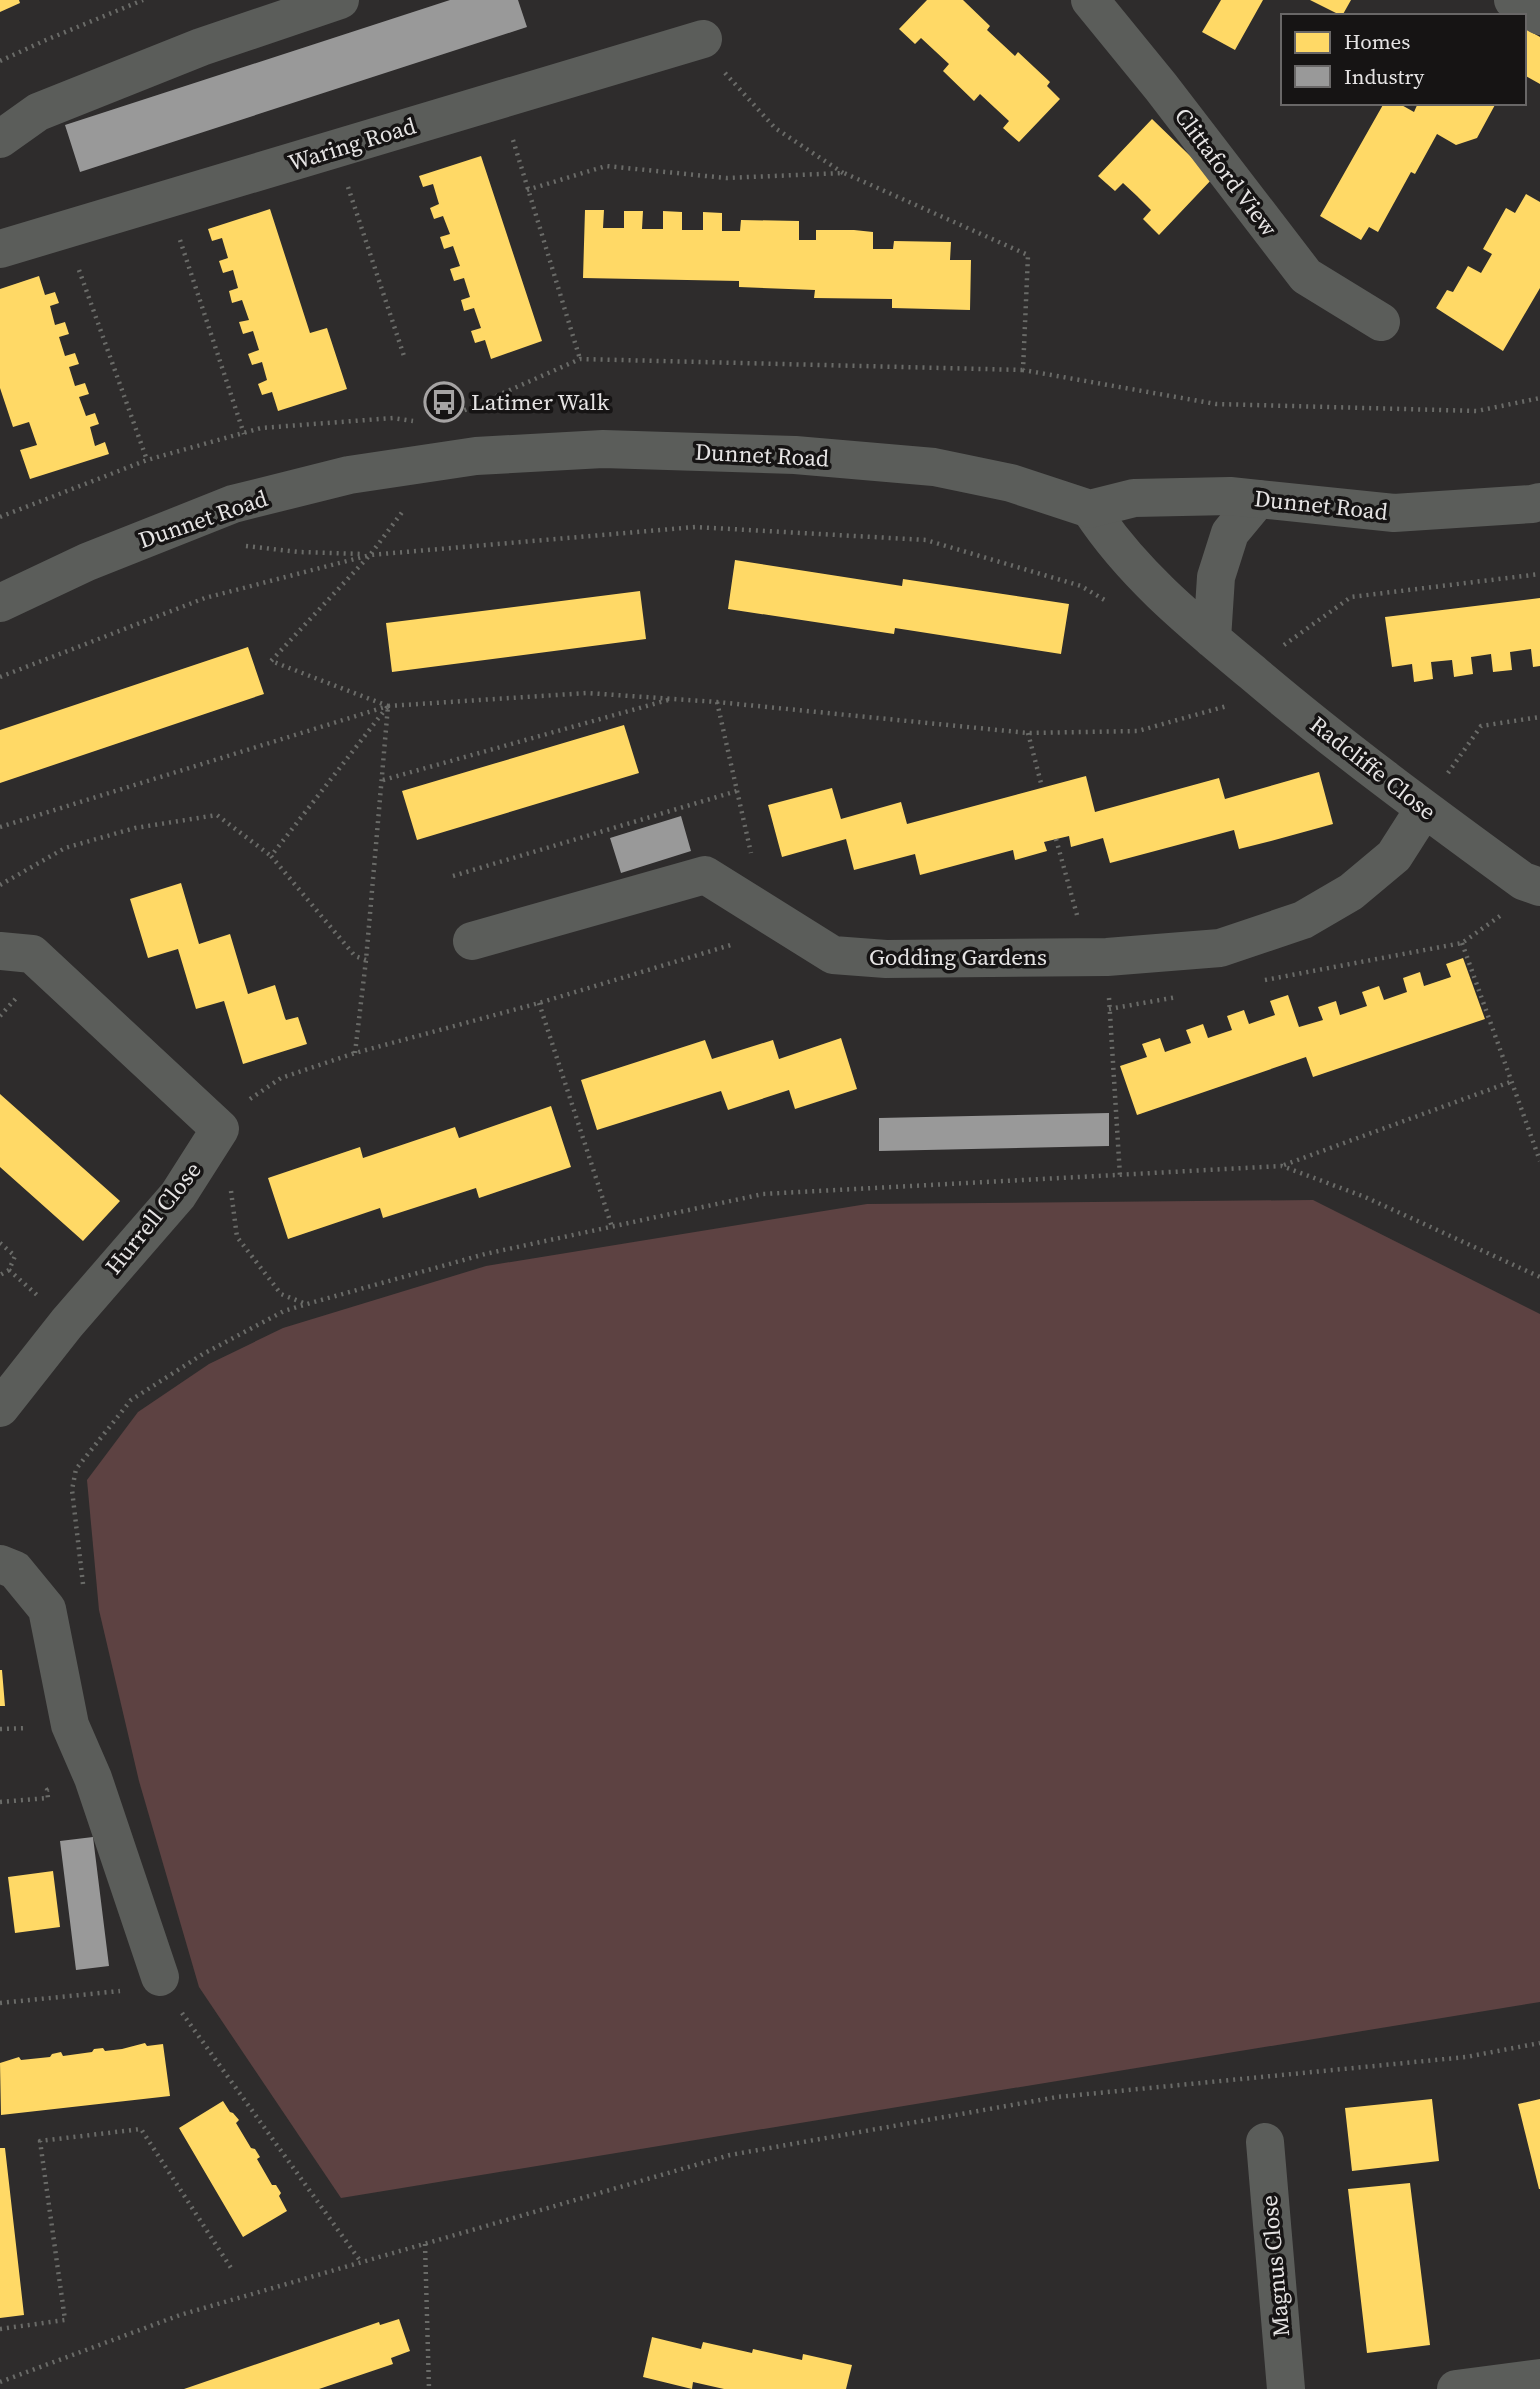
<svg xmlns="http://www.w3.org/2000/svg" width="1540" height="2389" font-family="'Source Serif 4',serif">
  <style>
    .green { fill: #5d4242 }
    .homes { fill: #ffd966 }
    .industry { fill: #999 }
    .lines { fill: none; stroke-linecap: round; stroke-linejoin: round }
    .path { stroke: #6a6b68; stroke-width: 4.5; stroke-dasharray: 2 5; stroke-linecap: butt }
    .minor { stroke: #5b5d5a; stroke-width: 38 }
    .tertiary { stroke: #5b5d5a; stroke-width: 38 }
    .labels { text-anchor: middle; stroke-width: 7; stroke-linejoin: round; paint-order: stroke }
    .street-label { font-size: 23px; fill: #e6e4e4; stroke: #161414 }
    .poi-label { font-size: 23px; fill: #e6e4e4; stroke: #161414; text-anchor: start }
  </style>
  <rect width="100%" height="100%" fill="#2e2c2c"/>
  <path class="green" d="M 1313,1200 L 1540,1314 L 1540,2002 L 341,2198 L 199,1987 L 139,1781 L 99,1610 L 87,1480 L 138,1412 L 209,1364 L 283,1328 L 486,1266 L 867,1204 Z"/>
  <path class="homes" d="M 0,0 L 19,0 L 20,3 L 0,12 Z
    M 927,0 L 963,0 L 990,26 L 987,30 L 1015,56 L 1018,52 L 1050,82 L 1047,86 L 1060,99 L 1019,142 L 1003,128 L 1009,121 L 995,108 L 980,94 L 974,101 L 943,71 L 949,64 L 921,38 L 915,44 L 899,29 Z
    M 1221,0 L 1263,0 L 1235,50 L 1202,32 Z
    M 1310,0 L 1351,0 L 1342,16 Z
    M 1524,28 L 1540,37 L 1540,84 L 1524,75 Z
    M 1384,103 L 1398,103 L 1414,112 L 1418,103 L 1496,103 L 1477,138 L 1456,145 L 1437,134 L 1415,174 L 1411,172 L 1378,232 L 1369,227 L 1361,240 L 1320,216 Z
    M 1152,119 L 1213,178 L 1159,235 L 1143,219 L 1151,210 L 1137,196 L 1123,183 L 1115,191 L 1098,176 Z
    M 481,156 L 542,341 L 491,359 L 485,340 L 475,343 L 471,331 L 481,328 L 474,308 L 464,311 L 461,300 L 470,297 L 464,278 L 454,281 L 450,269 L 460,266 L 453,246 L 444,249 L 440,237 L 450,234 L 443,216 L 434,219 L 430,208 L 439,204 L 433,184 L 423,187 L 419,176 Z
    M 1526,194 L 1540,202 L 1540,288 L 1503,351 L 1436,308 L 1447,290 L 1453,292 L 1468,266 L 1481,273 L 1492,254 L 1483,249 L 1506,208 L 1515,213 Z
    M 270,209 L 310,333 L 327,328 L 347,389 L 278,411 L 272,392 L 262,395 L 258,384 L 267,380 L 262,362 L 252,365 L 248,354 L 259,350 L 253,331 L 243,334 L 239,322 L 249,320 L 242,300 L 232,303 L 229,291 L 238,288 L 233,270 L 223,273 L 219,261 L 228,258 L 222,238 L 212,241 L 208,229 Z
    M 585,210 L 604,210 L 603,228 L 624,228 L 624,211 L 643,211 L 642,229 L 663,229 L 663,211 L 682,212 L 682,230 L 703,230 L 703,212 L 722,213 L 722,231 L 740,231 L 741,220 L 799,221 L 799,240 L 816,240 L 816,230 L 854,230 L 873,232 L 873,249 L 893,249 L 894,241 L 951,242 L 950,260 L 971,260 L 970,310 L 892,308 L 892,299 L 814,298 L 815,290 L 739,287 L 739,281 L 583,278 Z
    M 39,276 L 45,295 L 55,292 L 59,303 L 50,306 L 55,325 L 65,322 L 69,334 L 59,337 L 65,356 L 75,353 L 79,364 L 69,367 L 75,386 L 85,383 L 89,394 L 79,397 L 86,416 L 95,413 L 99,424 L 90,427 L 95,446 L 105,442 L 109,454 L 30,479 L 20,450 L 37,445 L 29,422 L 13,427 L 0,388 L 0,289 Z
    M 735,560 L 902,586 L 903,579 L 1069,604 L 1061,654 L 895,628 L 894,634 L 728,609 Z
    M 640,591 L 646,639 L 392,672 L 386,623 Z
    M 1540,598 L 1540,666 L 1533,667 L 1531,649 L 1510,652 L 1512,670 L 1493,672 L 1491,654 L 1471,657 L 1473,674 L 1454,677 L 1452,660 L 1431,662 L 1433,679 L 1414,682 L 1412,664 L 1392,667 L 1385,617 Z
    M 248,647 L 264,694 L 0,783 L 0,730 Z
    M 624,725 L 639,773 L 417,840 L 402,791 Z
    M 1319,772 L 1333,824 L 1271,841 L 1239,849 L 1234,830 L 1110,863 L 1103,838 L 1071,847 L 1069,836 L 1044,842 L 1047,851 L 1015,860 L 1013,850 L 920,875 L 915,854 L 854,870 L 846,839 L 782,857 L 768,805 L 832,788 L 841,819 L 901,802 L 907,824 L 1086,776 L 1095,812 L 1219,778 L 1225,799 Z
    M 181,883 L 199,944 L 230,934 L 248,994 L 275,985 L 285,1018 L 286,1020 L 298,1017 L 307,1044 L 243,1064 L 224,1001 L 196,1009 L 178,949 L 148,958 L 130,899 Z
    M 1463,958 L 1485,1019 L 1313,1077 L 1306,1057 L 1137,1115 L 1120,1066 L 1147,1057 L 1142,1044 L 1160,1038 L 1165,1052 L 1191,1043 L 1186,1030 L 1203,1024 L 1208,1038 L 1232,1030 L 1227,1016 L 1244,1010 L 1249,1024 L 1275,1015 L 1270,1001 L 1288,995 L 1299,1027 L 1323,1020 L 1318,1007 L 1336,1001 L 1340,1015 L 1367,1006 L 1362,992 L 1379,986 L 1384,1000 L 1407,992 L 1403,978 L 1420,972 L 1424,986 L 1451,977 L 1446,964 Z
    M 841,1038 L 857,1089 L 795,1109 L 789,1090 L 728,1110 L 721,1091 L 597,1130 L 581,1080 L 705,1040 L 712,1059 L 773,1040 L 779,1059 Z
    M 0,1094 L 120,1201 L 83,1241 L 0,1167 Z
    M 551,1106 L 571,1167 L 479,1198 L 476,1188 L 383,1218 L 380,1208 L 288,1239 L 268,1178 L 360,1147 L 363,1158 L 455,1127 L 459,1138 Z
    M 0,1670 L 2,1670 L 5,1706 L 0,1706 Z
    M 53,1871 L 60,1927 L 15,1933 L 8,1877 Z
    M 145,2043 L 147,2046 L 163,2044 L 170,2096 L 1,2115 L 0,2063 L 19,2057 L 21,2060 L 50,2057 L 52,2054 L 61,2052 L 63,2056 L 92,2052 L 94,2049 L 103,2048 L 105,2051 L 122,2049 Z
    M 1432,2099 L 1439,2161 L 1352,2171 L 1345,2108 Z
    M 1540,2099 L 1540,2189 L 1539,2189 L 1518,2104 Z
    M 223,2101 L 230,2112 L 233,2113 L 239,2120 L 236,2123 L 251,2148 L 255,2149 L 260,2157 L 257,2159 L 272,2185 L 276,2185 L 281,2193 L 279,2196 L 287,2211 L 243,2237 L 179,2128 Z
    M 0,2148 L 5,2148 L 24,2315 L 0,2318 Z
    M 1410,2183 L 1430,2345 L 1367,2353 L 1348,2189 Z
    M 399,2319 L 410,2351 L 391,2358 L 393,2364 L 319,2389 L 184,2389 L 379,2322 L 380,2325 Z
    M 652,2337 L 701,2349 L 703,2342 L 752,2353 L 753,2349 L 802,2360 L 803,2354 L 852,2365 L 846,2389 L 724,2389 L 693,2382 L 692,2389 L 643,2377 Z"/>
  <path class="industry" d="M 450,0 L 518,0 L 527,27 L 80,172 L 65,125 Z
    M 681,816 L 691,851 L 621,873 L 610,838 Z
    M 1109,1113 L 1109,1146 L 879,1151 L 879,1118 Z
    M 93,1837 L 109,1966 L 76,1970 L 60,1841 Z"/>
  <g class="lines">
    <path class="path" d="M 0,61 L 46,40 L 143,0
      M 725,73 L 775,128 L 843,173
      M 513,140 L 580,359
      M 348,187 L 404,356
      M 527,190 L 606,166 L 726,178 L 844,173 L 1028,255 L 1023,370 L 1216,404 L 1477,411 L 1540,398
      M 180,240 L 244,434
      M 79,270 L 147,460
      M 458,413 L 580,359 L 1023,370
      M 0,517 L 147,460 L 261,428 L 393,418 L 413,421
      M 246,546 L 299,552 L 363,554
      M 1284,645 L 1351,597 L 1540,574
      M 0,677 L 205,598 L 370,555 L 403,511
      M 717,702 L 751,853
      M 388,706 L 587,693 L 717,702 L 1028,733 L 1138,731 L 1227,706
      M 1028,733 L 1042,787
      M 1448,773 L 1481,726 L 1540,717
      M 383,780 L 668,700
      M 0,827 L 388,706 L 271,661 L 370,555 L 695,527 L 926,540 L 1081,586 L 1108,602
      M 1056,839 L 1077,915
      M 453,876 L 737,791
      M 0,885 L 65,848 L 135,828 L 217,815 L 271,856
      M 1462,943 L 1540,1161
      M 1265,980 L 1462,943 L 1500,916
      M 1109,998 L 1120,1176
      M 539,1003 L 612,1227
      M 1109,1009 L 1177,997
      M 0,1016 L 18,996
      M 355,1053 L 366,960 L 388,706 L 271,856 L 355,956 L 366,960
      M 250,1099 L 281,1078 L 355,1053 L 539,1003 L 734,944
      M 1284,1165 L 1513,1081
      M 231,1191 L 237,1237 L 281,1294 L 306,1304
      M 0,1243 L 15,1256 L 9,1270 L 0,1275
      M 9,1270 L 37,1295
      M 83,1584 L 72,1490 L 76,1469 L 131,1400 L 203,1354 L 284,1311 L 307,1304 L 485,1254 L 763,1194 L 1282,1166 L 1365,1197 L 1540,1277
      M 0,1729 L 27,1728
      M 0,1802 L 48,1798 L 47,1790 L 52,1788
      M 0,2003 L 120,1991
      M 182,2013 L 361,2262
      M 425,2244 L 429,2389
      M 0,2329 L 65,2320 L 40,2141 L 141,2129 L 233,2271
      M 0,2382 L 180,2315 L 730,2155 L 1057,2097 L 1466,2057 L 1540,2043"/>
    <path class="minor" d="M 1090,0 L 1161,87 L 1306,276 L 1381,322
      M 1513,0 L 1540,16
      M 0,139 L 38,112 L 201,47 L 340,0
      M 0,249 L 703,39
      M 1090,509 C 1133,575 1194,624 1254,674 C 1340,747 1431,814 1523,881 L 1540,887
      M 1212,639 L 1216,577 L 1230,533 L 1258,499
      M 472,941 L 705,875 L 833,955 L 886,959 L 1107,957 L 1220,948 L 1303,920 L 1351,892 L 1394,856 L 1424,809
      M 0,951 L 32,954 L 220,1129 L 178,1195 L 67,1323 L 0,1408
      M 0,1564 L 15,1570 L 47,1609 L 70,1725 L 93,1778 L 160,1977
      M 1265,2142 L 1286,2389
      M 1456,2389 L 1540,2378"/>
    <path class="tertiary" d="M 0,603 L 87,562 L 233,504 L 349,475 L 476,456 L 603,449 L 795,455 L 934,467 L 1011,483 L 1090,509 L 1134,498 L 1230,496 L 1394,513 L 1532,504 L 1540,502"/>
  </g>
  <defs>
    <g id="bus-ring" transform="scale(2.0125)"><circle r="9.5" fill="#161414" stroke="#a6a4a4" stroke-width="1.5"/><path d="M-5-6H5V4H4V6H2V4H-2V6H-4V4H-5ZM-3.5-4V0h7V-4ZM-3.5 1.2v1.5H-2V1.2ZM2 1.2v1.5H3.5V1.2Z" fill="#a6a4a4"/></g>
  </defs>
  <g fill-rule="evenodd">
    <use href="#bus-ring" x="444" y="402"/>
  </g>
  <g class="labels">
    <g class="street-label">
      <text transform="translate(352 144) rotate(-17)" y="8">Waring Road</text>
      <text transform="translate(1226 172) rotate(53)" y="8">Clittaford View</text>
      <text transform="translate(762 455) rotate(3)" y="8">Dunnet Road</text>
      <text transform="translate(1321 505) rotate(6)" y="8">Dunnet Road</text>
      <text transform="translate(203 519) rotate(-19)" y="8">Dunnet Road</text>
      <text transform="translate(1373 768) rotate(38)" y="8">Radcliffe Close</text>
      <text x="958" y="965">Godding Gardens</text>
      <text transform="translate(153 1218) rotate(-51)" y="8">Hurrell Close</text>
      <text transform="translate(1275 2266) rotate(-95)" y="8">Magnus Close</text>
    </g>
    <g class="poi-label">
      <text x="471" y="410">Latimer Walk</text>
    </g>
  </g>
  <rect x="1281" y="14" width="245" height="91" fill="#161414" stroke="#696767" stroke-width="2"/>
  <rect x="1295" y="32" width="35" height="21" fill="#ffd966" stroke="#696767" stroke-width="2"/>
  <text x="1344" y="49" font-size="21" fill="#e6e4e4">Homes</text>
  <rect x="1295" y="66" width="35" height="21" fill="#999999" stroke="#696767" stroke-width="2"/>
  <text x="1344" y="84" font-size="21" fill="#e6e4e4">Industry</text>
</svg>
